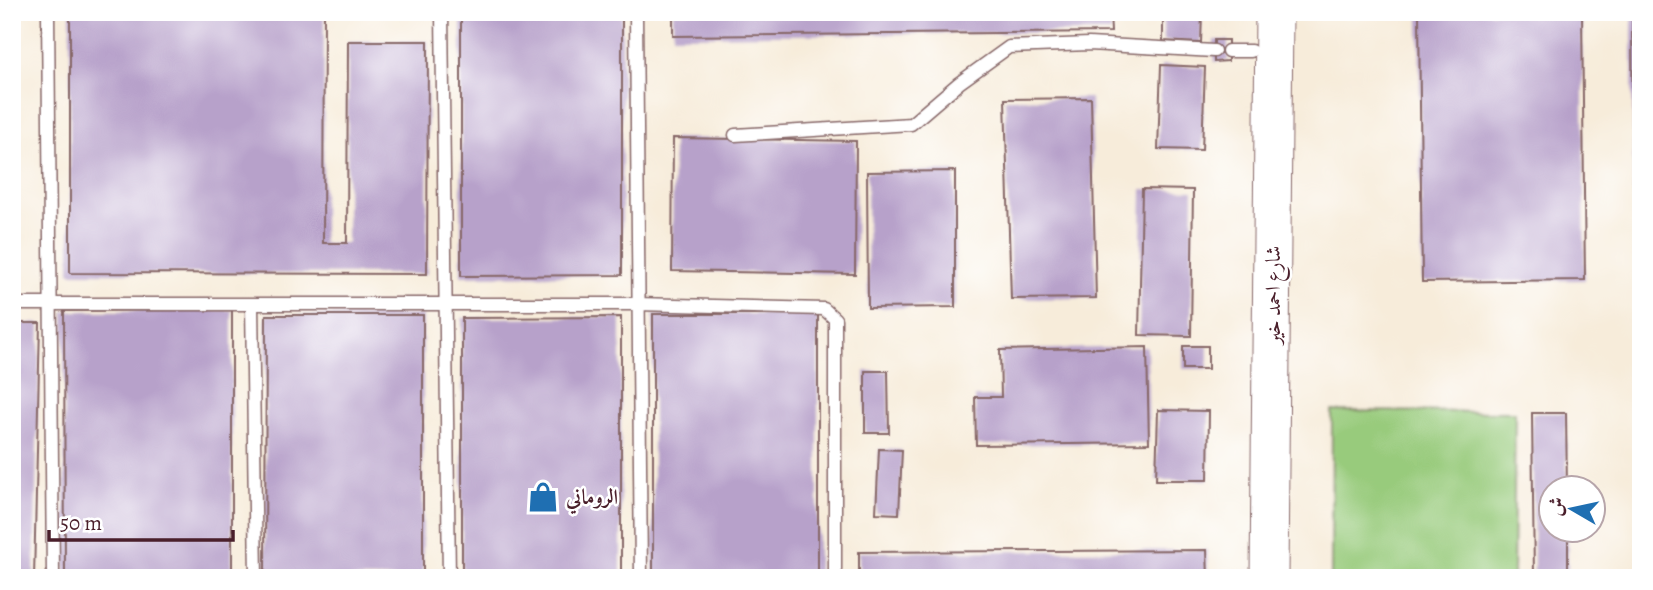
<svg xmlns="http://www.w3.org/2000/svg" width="1653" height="590" font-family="Alegreya,Amiri,serif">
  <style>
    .green { fill: #98cb7c; stroke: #717554; stroke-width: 2 }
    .building { fill: #b7a1ca }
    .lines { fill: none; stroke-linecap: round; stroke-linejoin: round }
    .lane-casing { stroke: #876768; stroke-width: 15 }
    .secondary-casing { stroke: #876768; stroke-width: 39 }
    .lane { stroke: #fff; stroke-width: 12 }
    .secondary { stroke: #fff; stroke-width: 37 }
    .labels { text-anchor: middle; stroke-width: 5; stroke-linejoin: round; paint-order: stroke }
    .street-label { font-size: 21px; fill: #4a1f2b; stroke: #fff }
    .poi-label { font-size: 21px; font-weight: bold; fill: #4a1f2b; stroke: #fff; text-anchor: start }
  </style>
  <rect width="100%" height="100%" fill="#fff"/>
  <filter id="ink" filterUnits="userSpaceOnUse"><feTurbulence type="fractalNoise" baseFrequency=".0143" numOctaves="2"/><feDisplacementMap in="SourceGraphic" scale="14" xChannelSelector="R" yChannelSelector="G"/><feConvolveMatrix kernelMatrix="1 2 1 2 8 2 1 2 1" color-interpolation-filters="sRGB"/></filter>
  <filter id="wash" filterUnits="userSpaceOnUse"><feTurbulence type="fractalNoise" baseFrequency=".00686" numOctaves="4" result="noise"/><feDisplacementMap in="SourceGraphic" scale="28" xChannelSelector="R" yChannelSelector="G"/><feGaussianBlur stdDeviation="1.57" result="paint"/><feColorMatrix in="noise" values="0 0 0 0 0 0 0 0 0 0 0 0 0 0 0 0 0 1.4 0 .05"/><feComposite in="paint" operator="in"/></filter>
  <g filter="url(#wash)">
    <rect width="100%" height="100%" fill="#f7ecda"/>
    <path class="green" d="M 1332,411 L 1515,412 L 1513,578 L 1331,578 Z"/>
    <g id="blocks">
      <path class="building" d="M 70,12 L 324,12 L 323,243 L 347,243 L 348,41 L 428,41 L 427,274 L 70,273 Z
        M 461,12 L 622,12 L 622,275 L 461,276 Z
        M 673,12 L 1110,12 L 1111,32 L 673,36 Z
        M 1163,12 L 1202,12 L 1201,43 L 1163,41 Z
        M 1419,12 L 1582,12 L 1585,280 L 1422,282 Z
        M 1632,13 L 1641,13 L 1641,192 L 1633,192 Z
        M 1214,40 L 1228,40 L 1228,61 L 1214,62 Z
        M 1161,65 L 1205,67 L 1202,150 L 1158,149 Z
        M 1091,98 L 1096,298 L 1011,299 L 1005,99 Z
        M 673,138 L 856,141 L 855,274 L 672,271 Z
        M 955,171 L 955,307 L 868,308 L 867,172 Z
        M 1142,189 L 1193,190 L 1191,336 L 1139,335 Z
        M 232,310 L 232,578 L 65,578 L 64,311 Z
        M 653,314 L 818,314 L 818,578 L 653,578 Z
        M 266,315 L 423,315 L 423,578 L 265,578 Z
        M 621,317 L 621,578 L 462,578 L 462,318 Z
        M 12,323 L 40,323 L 34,578 L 12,578 Z
        M 1183,346 L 1208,346 L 1208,369 L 1183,369 Z
        M 1147,347 L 1149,443 L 976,445 L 975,397 L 1001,397 L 1000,350 Z
        M 865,371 L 888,371 L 889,433 L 865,433 Z
        M 1158,410 L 1209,411 L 1208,480 L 1156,480 Z
        M 1532,413 L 1566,413 L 1567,489 L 1552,489 L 1552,530 L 1568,530 L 1568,578 L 1534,578 Z
        M 879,449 L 902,450 L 899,514 L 876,513 Z
        M 1207,550 L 1208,578 L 859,578 L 859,552 Z"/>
    </g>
  </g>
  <g filter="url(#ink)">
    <use href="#blocks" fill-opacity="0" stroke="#876768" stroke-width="2"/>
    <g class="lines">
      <g class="lane-casing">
        <path id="lane" d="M 48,12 L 53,578
          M 442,12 L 449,578
          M 636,12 L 641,578
          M 1228,51 L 1251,51
          M 735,135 L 911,124 L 959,83 L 1009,47 L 1089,44 L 1214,51
          M 12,304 L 637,304 L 824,309 L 835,319 L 835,578
          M 252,304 L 256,578"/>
      </g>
      <g class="secondary-casing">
        <path id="secondary" d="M 1269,578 L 1274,12"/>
      </g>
      <use href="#lane" class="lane"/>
      <use href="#secondary" class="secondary"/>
    </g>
  </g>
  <defs>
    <g id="shop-bare" transform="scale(2.415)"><path d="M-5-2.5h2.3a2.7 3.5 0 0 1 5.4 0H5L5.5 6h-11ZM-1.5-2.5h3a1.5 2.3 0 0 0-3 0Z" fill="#1f6fb2" stroke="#fff" stroke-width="2.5" paint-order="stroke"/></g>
  </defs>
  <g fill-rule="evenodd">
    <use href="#shop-bare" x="543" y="497"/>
  </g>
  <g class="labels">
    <g class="street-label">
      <text transform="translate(1273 295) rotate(-90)" y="7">شارع احمد خير</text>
    </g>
    <g class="poi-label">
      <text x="566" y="504">الروماني</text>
    </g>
  </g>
  <rect width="1653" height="590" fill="none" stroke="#fff" stroke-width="42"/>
  <g transform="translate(1572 509) rotate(279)"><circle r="33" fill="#ffffff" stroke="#b7a5aa" stroke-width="2"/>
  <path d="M0-5L12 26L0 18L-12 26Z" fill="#1f6fb2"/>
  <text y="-10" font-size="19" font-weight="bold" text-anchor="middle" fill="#4a1f2b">ش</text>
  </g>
  <path d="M49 530v10h184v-10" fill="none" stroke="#4a1f2b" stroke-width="3.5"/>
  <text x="60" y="530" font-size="21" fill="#4a1f2b" stroke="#ffffff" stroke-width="5" paint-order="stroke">50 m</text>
</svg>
